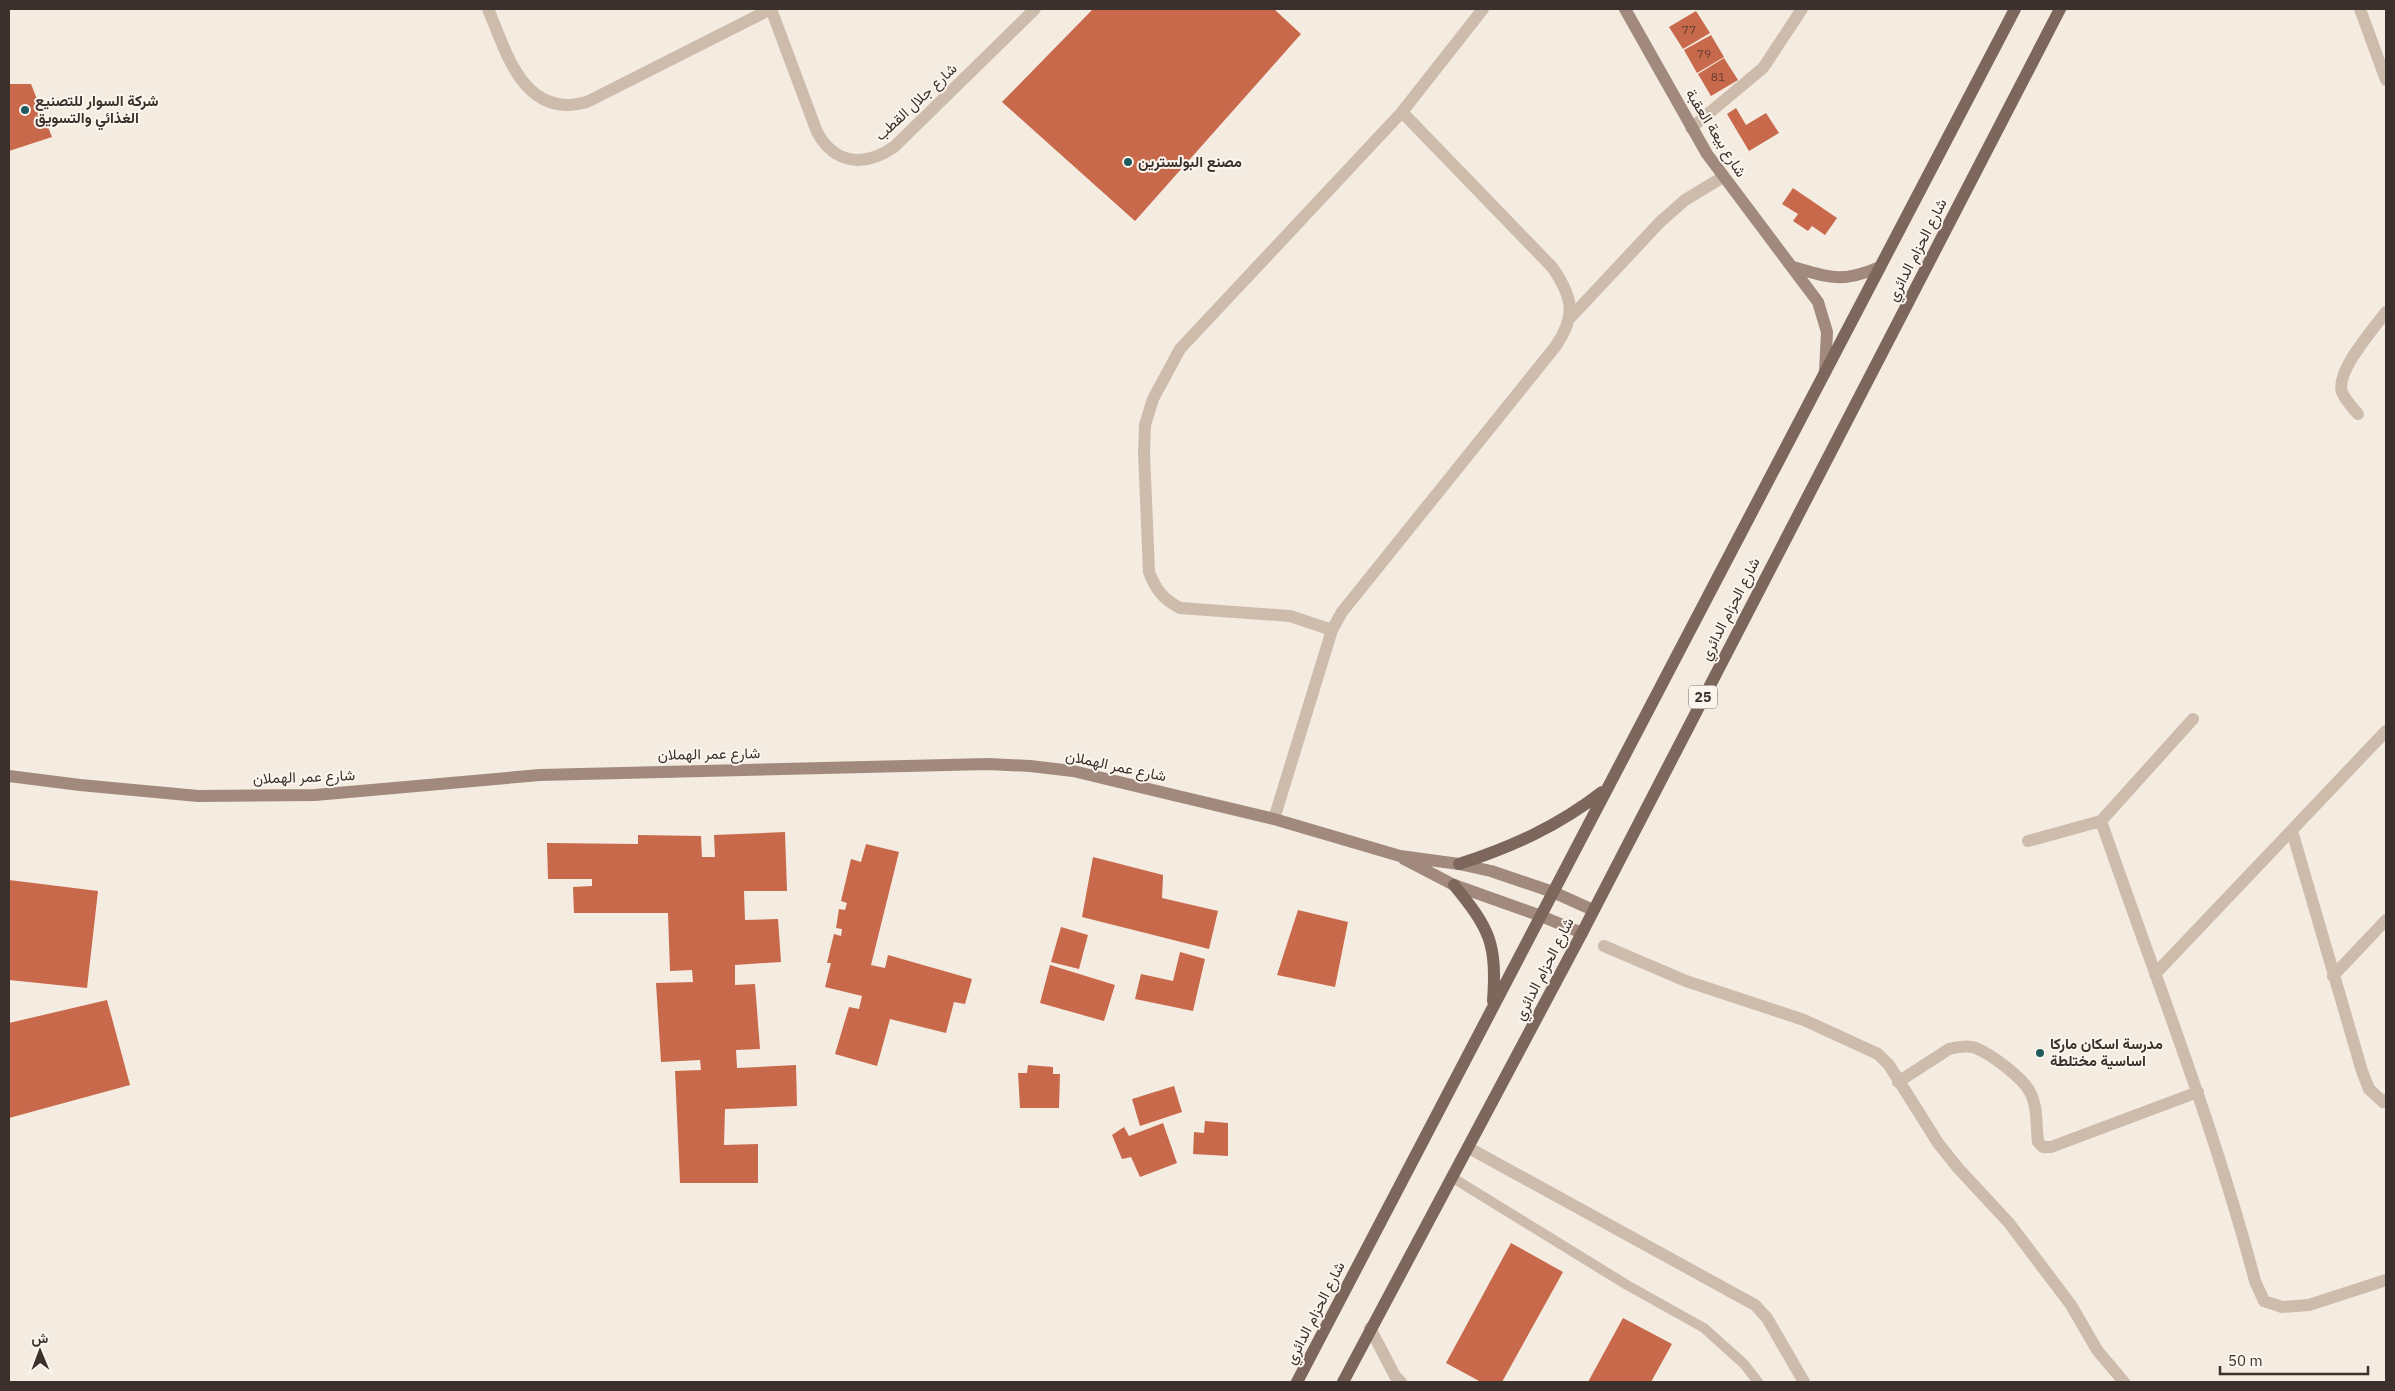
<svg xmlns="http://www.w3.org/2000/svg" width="2395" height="1391" font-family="'IBM Plex Sans',Vazirmatn,sans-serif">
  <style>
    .building { fill: #c8694b }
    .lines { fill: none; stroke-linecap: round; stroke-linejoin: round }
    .lane { stroke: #cdbbac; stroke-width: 10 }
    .street { stroke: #cdbbac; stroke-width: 12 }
    .secondary { stroke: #a18a7d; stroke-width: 12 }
    .primary { stroke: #7d675c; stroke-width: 12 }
    .poi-dot { fill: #1f5a5e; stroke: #fbf5ee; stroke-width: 2 }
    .labels { text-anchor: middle; stroke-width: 4; stroke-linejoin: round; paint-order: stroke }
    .number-label { font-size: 12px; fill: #5e3e33 }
    .shield { fill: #fbf5ee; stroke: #756b66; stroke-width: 1 }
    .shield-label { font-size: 14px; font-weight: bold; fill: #3b302b }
    .poi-label { font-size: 15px; font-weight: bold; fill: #3b302b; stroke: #fbf5ee; text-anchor: start }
    .street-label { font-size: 15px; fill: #3b302b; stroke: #fbf5ee }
  </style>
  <rect width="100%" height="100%" fill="#f4ebe1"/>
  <path class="building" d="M 1093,9 L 1274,9 L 1301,34 L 1135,221 L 1002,102 Z
    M 1696,11 L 1710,33 L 1683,49 L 1669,27 Z
    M 1711,35 L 1724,57 L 1697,73 L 1684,50 Z
    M 1724,58 L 1738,80 L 1711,96 L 1698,74 Z
    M 9,84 L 31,84 L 52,137 L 9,151 Z
    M 1736,108 L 1746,125 L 1766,113 L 1779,133 L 1749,151 L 1727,114 Z
    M 1793,188 L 1837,218 L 1825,235 L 1812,226 L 1808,231 L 1793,221 L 1798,214 L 1782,204 Z
    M 785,832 L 787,891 L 744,891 L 745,920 L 778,919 L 781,962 L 735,965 L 735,985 L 755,984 L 760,1049 L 736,1050 L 737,1068 L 796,1065 L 797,1106 L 725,1109 L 724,1145 L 758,1144 L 758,1183 L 680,1183 L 675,1071 L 701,1070 L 700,1060 L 661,1062 L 656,983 L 693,982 L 692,970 L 670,971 L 668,913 L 574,913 L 573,887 L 592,886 L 592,879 L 548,879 L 547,843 L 638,844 L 638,835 L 701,836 L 702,857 L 715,857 L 714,835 Z
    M 866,844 L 899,852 L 871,965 L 885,968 L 888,955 L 972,979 L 965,1004 L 954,1002 L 946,1033 L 890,1019 L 877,1066 L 835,1054 L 849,1007 L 859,1009 L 862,996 L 825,987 L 831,963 L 827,963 L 834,934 L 841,936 L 842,929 L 836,928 L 839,909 L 845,910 L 847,903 L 841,901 L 851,859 L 861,862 Z
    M 1093,857 L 1163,875 L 1162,898 L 1218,911 L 1209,949 L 1082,917 Z
    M 9,880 L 98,891 L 87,988 L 9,980 Z
    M 1298,910 L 1348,922 L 1335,987 L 1277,975 Z
    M 1061,927 L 1088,935 L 1079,969 L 1051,962 Z
    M 1180,952 L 1205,959 L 1193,1011 L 1135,999 L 1141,974 L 1173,981 Z
    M 1050,965 L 1115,985 L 1104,1021 L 1040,1003 Z
    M 107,1000 L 130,1085 L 9,1118 L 9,1023 Z
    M 1028,1065 L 1053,1067 L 1053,1074 L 1060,1074 L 1059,1108 L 1020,1108 L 1018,1073 L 1027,1073 Z
    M 1174,1086 L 1182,1112 L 1140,1126 L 1132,1099 Z
    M 1205,1121 L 1228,1123 L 1228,1156 L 1193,1154 L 1194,1132 L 1204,1133 Z
    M 1163,1123 L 1177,1163 L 1140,1177 L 1131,1157 L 1122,1159 L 1112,1135 L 1124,1127 L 1129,1136 Z
    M 1511,1243 L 1563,1272 L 1502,1382 L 1481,1382 L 1446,1363 Z
    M 1623,1318 L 1672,1344 L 1651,1382 L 1588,1382 Z"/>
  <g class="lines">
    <path class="lane" d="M 1453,1178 L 1627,1285 L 1704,1328 L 1744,1364 L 1758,1382"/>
    <path class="street" d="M 488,9 C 504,45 518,104 567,105 C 574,105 581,103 587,102 L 771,9
      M 771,9 L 817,132 C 835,165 865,167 894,147 L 1035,9
      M 2360,9 L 2386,80
      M 1691,128 L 1763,68 L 1802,9
      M 1571,317 L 1660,222 L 1685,200 L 1723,177
      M 2358,414 C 2353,408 2345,400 2342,392 C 2335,372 2374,328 2386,312
      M 1332,630 L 1290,616 L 1180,608 C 1163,599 1156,590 1149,572 L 1144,453 L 1145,425 L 1153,399 L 1180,349 L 1402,112 L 1483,9
      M 1274,819 L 1332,630 L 1342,612 L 1555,347 C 1577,316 1573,297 1552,267 L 1402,112
      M 2101,821 C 2154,974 2214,1125 2255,1281 L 2264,1301 L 2282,1307 L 2309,1305 L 2386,1280
      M 2292,831 L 2362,1071 L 2369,1089 L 2383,1102 L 2386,1100
      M 2028,841 L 2101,821 L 2193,719
      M 1604,946 L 1686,981 L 1804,1020 L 1878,1054 L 1889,1065 L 1938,1143 L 1958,1168 L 2009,1223 L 2071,1305 L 2097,1350 L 2124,1382
      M 2155,974 L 2386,731
      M 2333,976 L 2386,920
      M 1898,1082 L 1949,1049 C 1957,1047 1968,1045 1976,1048 C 1992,1055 2022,1077 2030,1092 C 2038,1107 2036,1126 2038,1142 L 2043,1147 L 2051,1147 L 2198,1092
      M 1469,1148 L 1755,1305 L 1767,1318 L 1804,1382
      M 1370,1328 L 1395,1376 L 1401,1382"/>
    <path class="secondary" d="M 1625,9 L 1707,154 L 1818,302 L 1827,332 L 1825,372
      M 1793,267 C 1831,278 1842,283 1880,267
      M 9,776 L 80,785 L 198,796 L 315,795 L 540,775 L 988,764 L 1030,766 L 1073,771 L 1274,819 L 1400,856 L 1459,864 L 1491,871 L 1553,892 L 1593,910
      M 1404,859 L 1454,885 L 1541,916 L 1582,933"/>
    <path class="primary" d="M 1459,864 C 1512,847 1558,826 1602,792
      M 1454,885 C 1490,929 1497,943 1493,1001
      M 1297,1382 L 2015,9
      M 1343,1382 L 1582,933 L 2060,9"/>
  </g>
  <g class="poi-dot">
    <circle cx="25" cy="110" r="5"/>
    <circle cx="1128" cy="162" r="5"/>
    <circle cx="2040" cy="1053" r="5"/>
  </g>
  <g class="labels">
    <g class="number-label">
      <text x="1689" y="34">77</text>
      <text x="1704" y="58">79</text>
      <text x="1718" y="81">81</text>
    </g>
    <rect class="shield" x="1689" y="685.5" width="28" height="23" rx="4"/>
    <g class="shield-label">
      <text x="1703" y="702">25</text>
    </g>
    <g class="poi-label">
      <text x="35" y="106">شركة السوار للتصنيع<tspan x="35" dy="17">الغذائي والتسويق</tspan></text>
      <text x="1138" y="167">مصنع البولسترين</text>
      <text x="2050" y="1049">مدرسة اسكان ماركا<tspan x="2050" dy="17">اساسية مختلطة</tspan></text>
    </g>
    <g class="street-label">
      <text transform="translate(916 102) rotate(-43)" y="5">شارع جلال القطب</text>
      <text transform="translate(1716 133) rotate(58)" y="5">شارع بيعة العقبة</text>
      <text transform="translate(1917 250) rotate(-63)" y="5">شارع الحزام الدائري</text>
      <text transform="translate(1730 609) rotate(-63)" y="5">شارع الحزام الدائري</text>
      <text transform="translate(709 754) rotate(-1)" y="5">شارع عمر الهملان</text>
      <text transform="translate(1116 766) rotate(12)" y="5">شارع عمر الهملان</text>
      <text transform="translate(304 777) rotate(-2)" y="5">شارع عمر الهملان</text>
      <text transform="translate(1544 969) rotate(-63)" y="5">شارع الحزام الدائري</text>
      <text transform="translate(1315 1313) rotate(-63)" y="5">شارع الحزام الدائري</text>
    </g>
  </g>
  <rect width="2395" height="1391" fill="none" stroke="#3b302b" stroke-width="20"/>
  <g transform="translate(40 1351) rotate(359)" stroke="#fbf5ee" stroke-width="4" paint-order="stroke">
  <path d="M0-4L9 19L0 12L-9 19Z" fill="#3b302b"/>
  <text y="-8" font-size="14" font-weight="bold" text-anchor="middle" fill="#3b302b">ش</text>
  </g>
  <path d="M2220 1366v8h148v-8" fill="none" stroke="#3b302b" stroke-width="2.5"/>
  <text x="2228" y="1366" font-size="15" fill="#3b302b" stroke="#fbf5ee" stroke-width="4" paint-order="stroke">50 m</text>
</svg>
